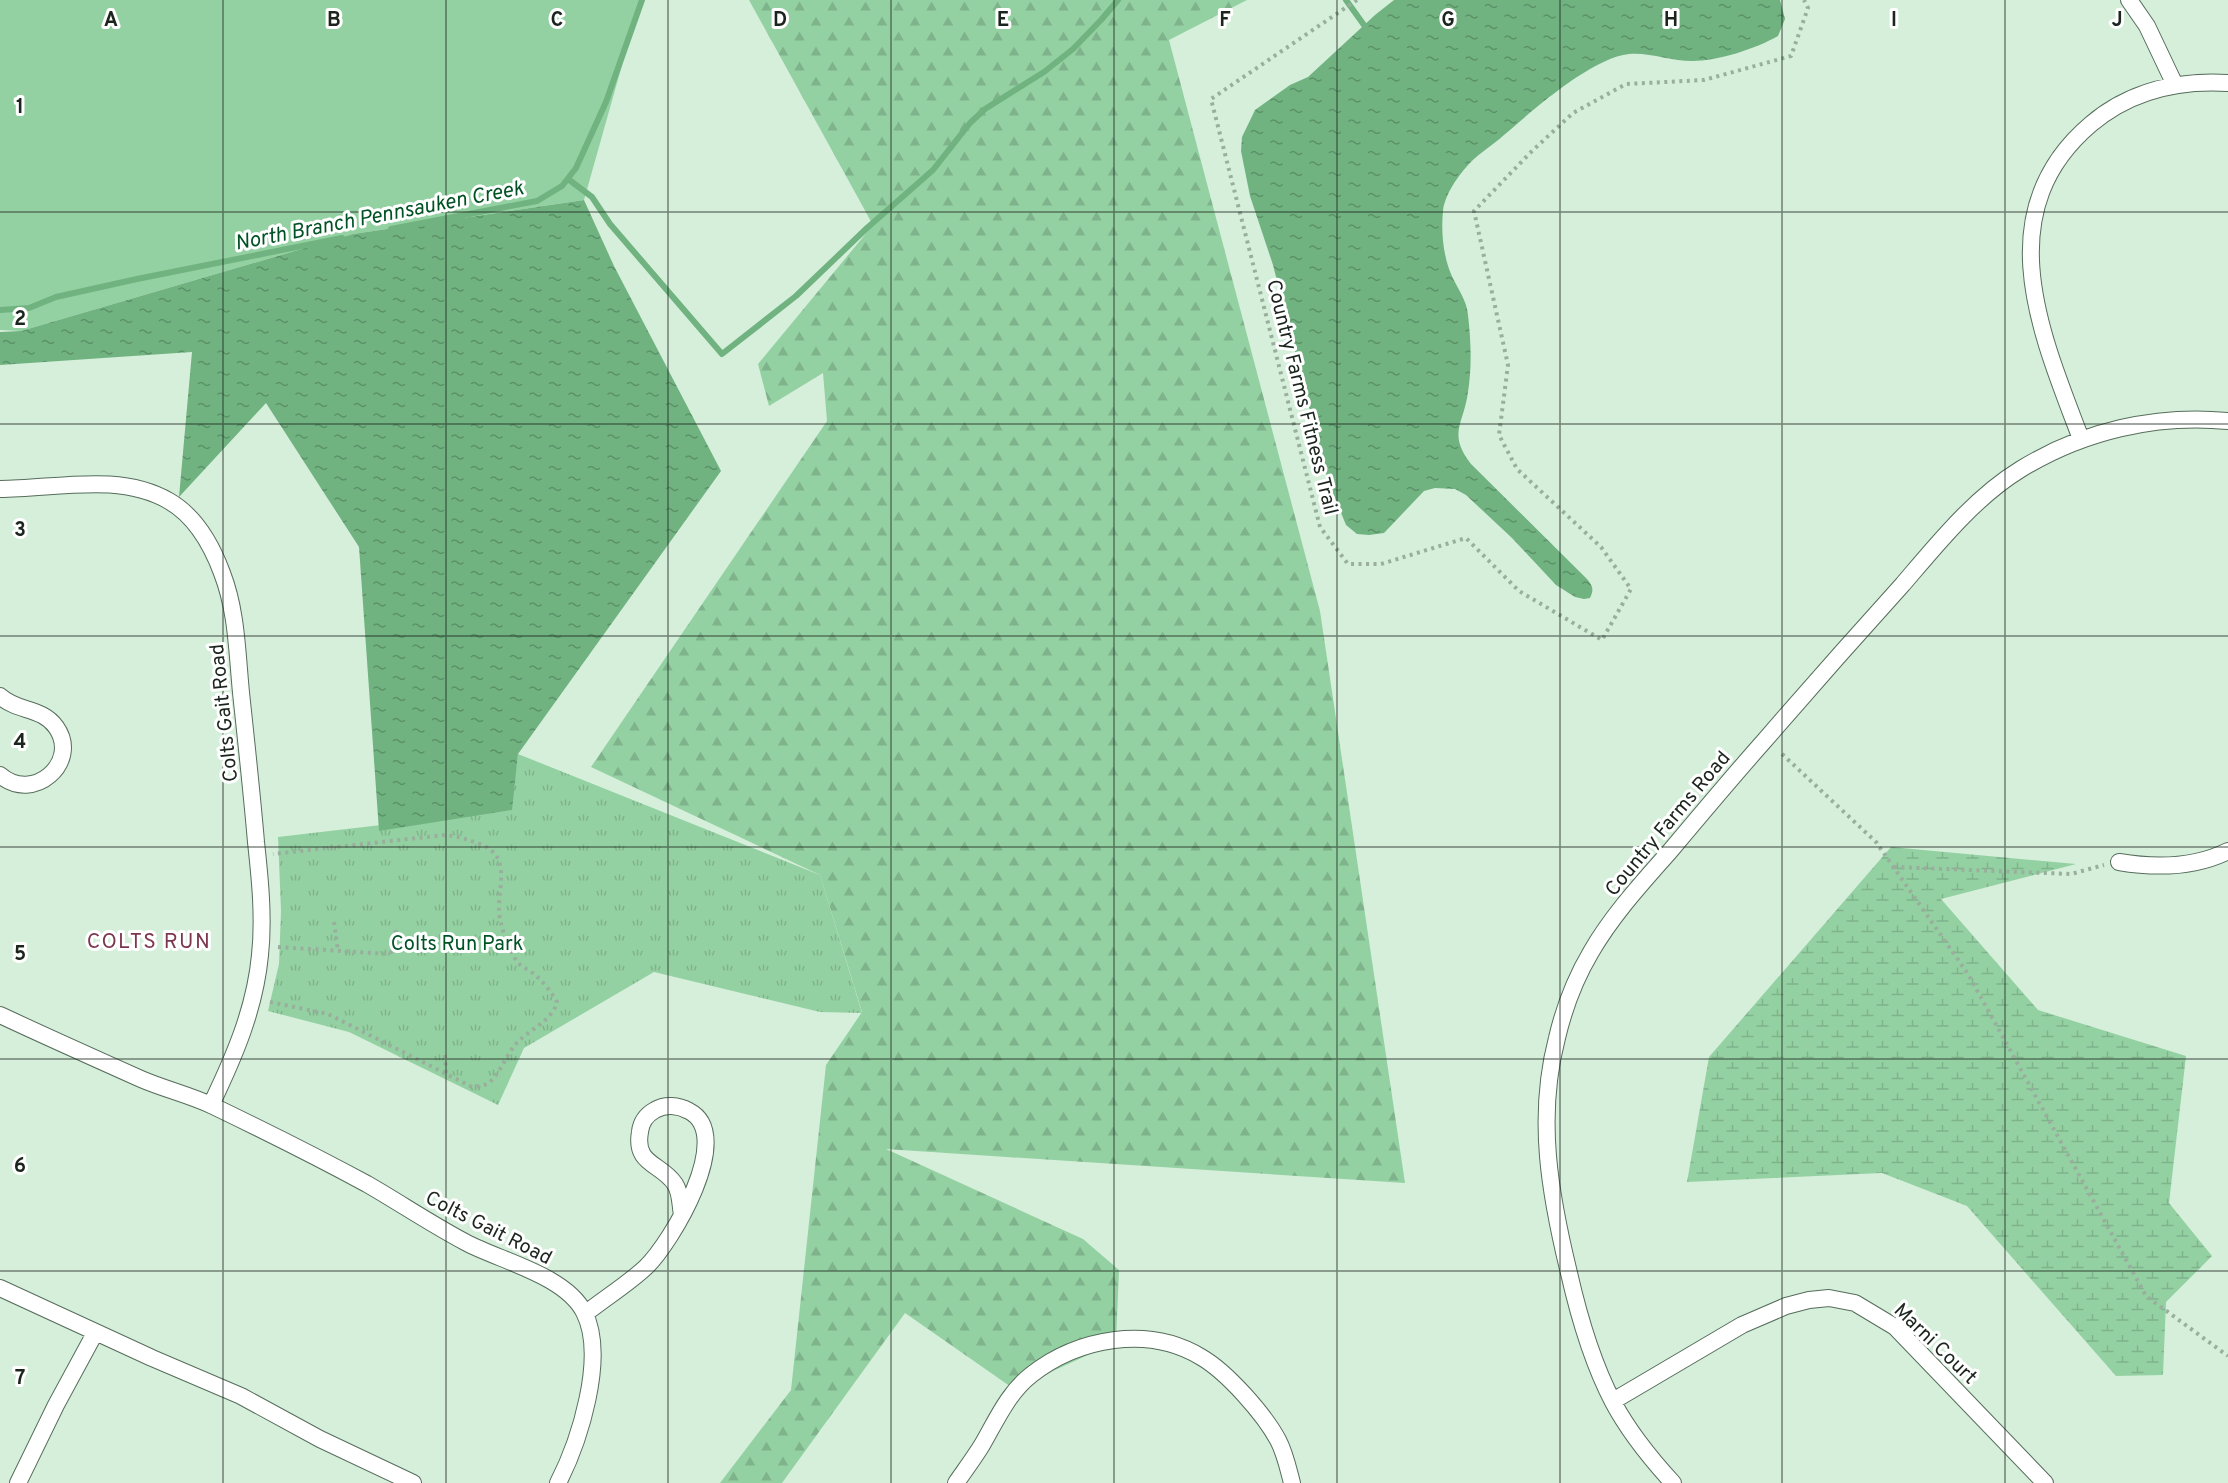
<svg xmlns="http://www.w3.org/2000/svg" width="2228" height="1483" font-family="Overpass,sans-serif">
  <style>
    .green { fill: #94d1a2 }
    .forest { fill: url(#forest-firs) }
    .wetland { fill: url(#wetland-marsh) }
    .park { fill: url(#park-tufts) }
    .water { fill: url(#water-ripples) }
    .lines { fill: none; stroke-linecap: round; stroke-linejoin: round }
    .stream { stroke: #70b380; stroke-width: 6 }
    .street-casing { stroke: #566d5b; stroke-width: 18 }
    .path { stroke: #99ae9d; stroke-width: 4; stroke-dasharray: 3 4.5; stroke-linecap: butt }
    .street { stroke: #fff; stroke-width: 16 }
    .grid { fill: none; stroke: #1b251d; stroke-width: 1.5; stroke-opacity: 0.55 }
    .labels { text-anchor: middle; stroke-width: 6; stroke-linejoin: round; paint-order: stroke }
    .street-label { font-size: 20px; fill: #1b251d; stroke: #fff }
    .park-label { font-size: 20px; fill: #005325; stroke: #fff }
    .water-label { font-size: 21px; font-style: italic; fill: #005224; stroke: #fff }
    .neighbourhood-label { font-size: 21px; letter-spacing: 1.5px; fill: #7c374e; stroke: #fff }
    .grid-label { font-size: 20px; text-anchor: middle; font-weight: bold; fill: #1b251d; stroke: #fff; stroke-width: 6; stroke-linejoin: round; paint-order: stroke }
  </style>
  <defs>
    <pattern id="forest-firs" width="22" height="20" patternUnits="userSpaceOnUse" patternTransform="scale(1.5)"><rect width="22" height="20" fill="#94d1a2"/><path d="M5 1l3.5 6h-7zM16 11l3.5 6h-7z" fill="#7fb38b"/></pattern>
    <pattern id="wetland-marsh" width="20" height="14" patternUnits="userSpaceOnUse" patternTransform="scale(1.5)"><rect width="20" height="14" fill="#94d1a2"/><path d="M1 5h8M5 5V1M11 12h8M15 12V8" fill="none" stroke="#7fb38b"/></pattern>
    <pattern id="park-tufts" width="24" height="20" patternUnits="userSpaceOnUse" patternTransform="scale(1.5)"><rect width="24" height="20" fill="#94d1a2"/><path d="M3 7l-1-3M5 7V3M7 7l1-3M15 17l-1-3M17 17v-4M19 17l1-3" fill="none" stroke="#7fb38b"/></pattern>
    <pattern id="water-ripples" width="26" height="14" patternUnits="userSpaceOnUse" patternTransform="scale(1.5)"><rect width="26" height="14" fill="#70b380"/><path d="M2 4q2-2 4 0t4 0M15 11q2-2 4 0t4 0" fill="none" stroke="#5b9168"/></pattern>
  </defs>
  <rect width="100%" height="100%" fill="#d5efda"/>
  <path class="green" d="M 0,0 L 643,0 L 637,12 L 584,200 L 353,234 L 21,331 L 0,330 Z"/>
  <path class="forest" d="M 749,0 L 1247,0 L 1169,40 L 1320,611 L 1405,1183 L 886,1149 L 1083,1239 L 1119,1270 L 1116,1342 L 1014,1389 L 905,1313 L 782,1483 L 720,1483 L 791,1390 L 826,1065 L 862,1012 L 820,875 L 591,767 L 827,421 L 823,373 L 769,406 L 758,364 L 873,225 Z"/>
  <path class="wetland" d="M 1891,847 L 2076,864 L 1941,899 L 2038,1010 L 2186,1056 L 2169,1203 L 2212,1256 L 2166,1302 L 2163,1375 L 2116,1376 L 1967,1206 L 1882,1173 L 1687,1182 L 1709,1057 Z"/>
  <path class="park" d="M 518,754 L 820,875 L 862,1013 L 820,1012 L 654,972 L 524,1048 L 498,1105 L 349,1032 L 268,1011 L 279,964 L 281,911 L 278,837 L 511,810 Z"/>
  <path class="water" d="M 1394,0 L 1780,0 L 1785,19 L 1778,36 C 1755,49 1718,61 1692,61 C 1671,61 1649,52 1629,54 C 1591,58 1532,111 1504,135 C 1493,145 1479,153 1469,164 C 1458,176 1445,194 1443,211 C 1441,231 1443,255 1451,274 C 1457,288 1467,300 1468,315 C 1471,341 1472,367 1468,392 C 1464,424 1447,433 1471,464 L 1587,579 C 1593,586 1594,590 1590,598 L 1584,599 L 1575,597 L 1556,585 L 1512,538 L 1466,495 L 1455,489 L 1435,488 L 1424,491 L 1384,533 L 1369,535 L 1357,534 L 1346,525 L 1327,478 L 1273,265 L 1250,196 L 1241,151 L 1242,137 L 1255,110 L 1290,85 L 1308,77 L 1375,15 Z
    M 584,200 L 614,266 L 721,471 L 518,754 L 512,810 L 379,831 L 359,547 L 266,403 L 179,497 L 192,352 L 0,365 L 0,332 L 21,331 L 353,234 Z"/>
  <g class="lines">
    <path class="stream" d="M 1346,0 L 1369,32
      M 568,179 L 592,197 L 610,224 L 722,354 L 796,296 L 867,228 L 933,170 L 970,123 L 985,109 L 1044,72 L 1073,49 L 1101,20 L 1118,0
      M 391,229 L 537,201 L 562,186 L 576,168 L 606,102 L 642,0
      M 0,310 L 29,308 L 56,297 L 137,279 L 342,238"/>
    <g class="street-casing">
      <path id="street" d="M 2129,0 L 2147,26 L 2175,85
        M 2081,439 C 2041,334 1987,212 2091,124 C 2130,91 2179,80 2228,83
        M 0,489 C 55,489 119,472 169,501 C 195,516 212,546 222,573 C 238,614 237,659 242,702 C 247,749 252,795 256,842 C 260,879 264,918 260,955 C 255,1009 234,1057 211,1105
        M 0,696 C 17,712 42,707 56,727 C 81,762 33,804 0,775
        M 2119,862 C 2155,868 2194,868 2228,851
        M 0,1015 C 47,1037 94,1058 141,1079 C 164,1089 190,1095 213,1106 C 265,1131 317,1157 367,1184 C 400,1203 431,1224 465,1242 C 500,1261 565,1275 584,1312 C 607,1357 579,1442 558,1483
        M 0,1288 L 152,1358 L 241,1396 L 320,1439 L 413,1483
        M 585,1314 C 605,1298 628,1284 646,1267 C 671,1243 736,1135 689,1111 C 678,1105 665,1104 655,1110 C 646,1115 641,1122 640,1132 C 634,1165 661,1163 675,1184 C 681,1193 680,1205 682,1215
        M 1613,1401 L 1742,1325 L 1786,1306 L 1809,1300 L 1829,1298 L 1855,1303 L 1895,1327 L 2045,1483
        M 18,1483 L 56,1405 L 95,1333
        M 956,1483 C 965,1470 974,1458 982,1445 C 996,1421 1008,1393 1031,1375 C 1078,1338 1148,1325 1201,1357 C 1227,1372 1264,1414 1278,1440 C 1285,1453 1288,1468 1292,1483
        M 1673,1483 C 1650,1458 1629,1432 1613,1402 C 1592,1362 1579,1317 1569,1273 C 1550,1195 1536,1118 1557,1038 C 1564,1008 1575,979 1591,952 C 1613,914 1643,882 1671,850 C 1702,813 1733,776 1765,740 C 1810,688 1856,636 1903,584 C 1938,543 1975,497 2021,469 C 2083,431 2156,414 2228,421"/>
    </g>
    <path class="path" d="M 1357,0 L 1211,99 L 1320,527 L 1348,564 L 1381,564 L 1466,538 L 1519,591 L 1602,640 L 1631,589 L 1601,547 L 1517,469 L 1499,435 L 1508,365 L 1474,211 L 1531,152 L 1573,113 L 1626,84 L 1704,80 L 1791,56 L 1808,8 L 1804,0
      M 1782,754 L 1876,842 L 1968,974 L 2146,1296 L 2228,1356
      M 1894,867 L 2071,874 L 2104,865
      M 334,922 L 338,951
      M 278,947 L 389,954 L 395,949 L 396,928
      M 270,1002 L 328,1014 L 472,1087 C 479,1086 485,1086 490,1082 C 500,1072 506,1057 514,1046 C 527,1030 552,1022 557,1002 C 552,993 543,981 534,974 C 528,969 520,967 516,960 C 509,950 500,925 499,912 C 498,886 512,856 480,844 C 468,840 458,836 445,835 L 273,854
      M 445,1055 L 446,1074"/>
    <use href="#street" class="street"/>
  </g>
  <path class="grid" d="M 223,0 L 223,1483M 446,0 L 446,1483M 668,0 L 668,1483M 891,0 L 891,1483M 1114,0 L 1114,1483M 1337,0 L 1337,1483M 1560,0 L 1560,1483M 1782,0 L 1782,1483M 2005,0 L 2005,1483M 0,212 L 2228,212M 0,424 L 2228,424M 0,636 L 2228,636M 0,847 L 2228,847M 0,1059 L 2228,1059M 0,1271 L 2228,1271"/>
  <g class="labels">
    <g class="street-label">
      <text transform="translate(1303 397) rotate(76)" y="7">Country Farms Fitness Trail</text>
      <text transform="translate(223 713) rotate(-96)" y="7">Colts Gait Road</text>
      <text transform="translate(1667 823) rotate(-50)" y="7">Country Farms Road</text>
      <text transform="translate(489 1227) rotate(27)" y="7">Colts Gait Road</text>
      <text transform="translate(1936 1343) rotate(44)" y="7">Marni Court</text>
    </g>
    <g class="park-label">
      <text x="457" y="950">Colts Run Park</text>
    </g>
    <g class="water-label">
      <text transform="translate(379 215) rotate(-11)" y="7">North Branch Pennsauken Creek</text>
    </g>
    <g class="neighbourhood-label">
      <text x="149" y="948">COLTS RUN</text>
    </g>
  </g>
  <g class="grid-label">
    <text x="111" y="26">A</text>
    <text x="334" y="26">B</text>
    <text x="557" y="26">C</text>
    <text x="780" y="26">D</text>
    <text x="1003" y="26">E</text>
    <text x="1225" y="26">F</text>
    <text x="1448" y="26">G</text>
    <text x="1671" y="26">H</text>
    <text x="1894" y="26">I</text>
    <text x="2117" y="26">J</text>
    <text x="20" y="113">1</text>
    <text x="20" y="325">2</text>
    <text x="20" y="536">3</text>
    <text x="20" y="748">4</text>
    <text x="20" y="960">5</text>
    <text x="20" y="1172">6</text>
    <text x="20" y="1384">7</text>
  </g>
</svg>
